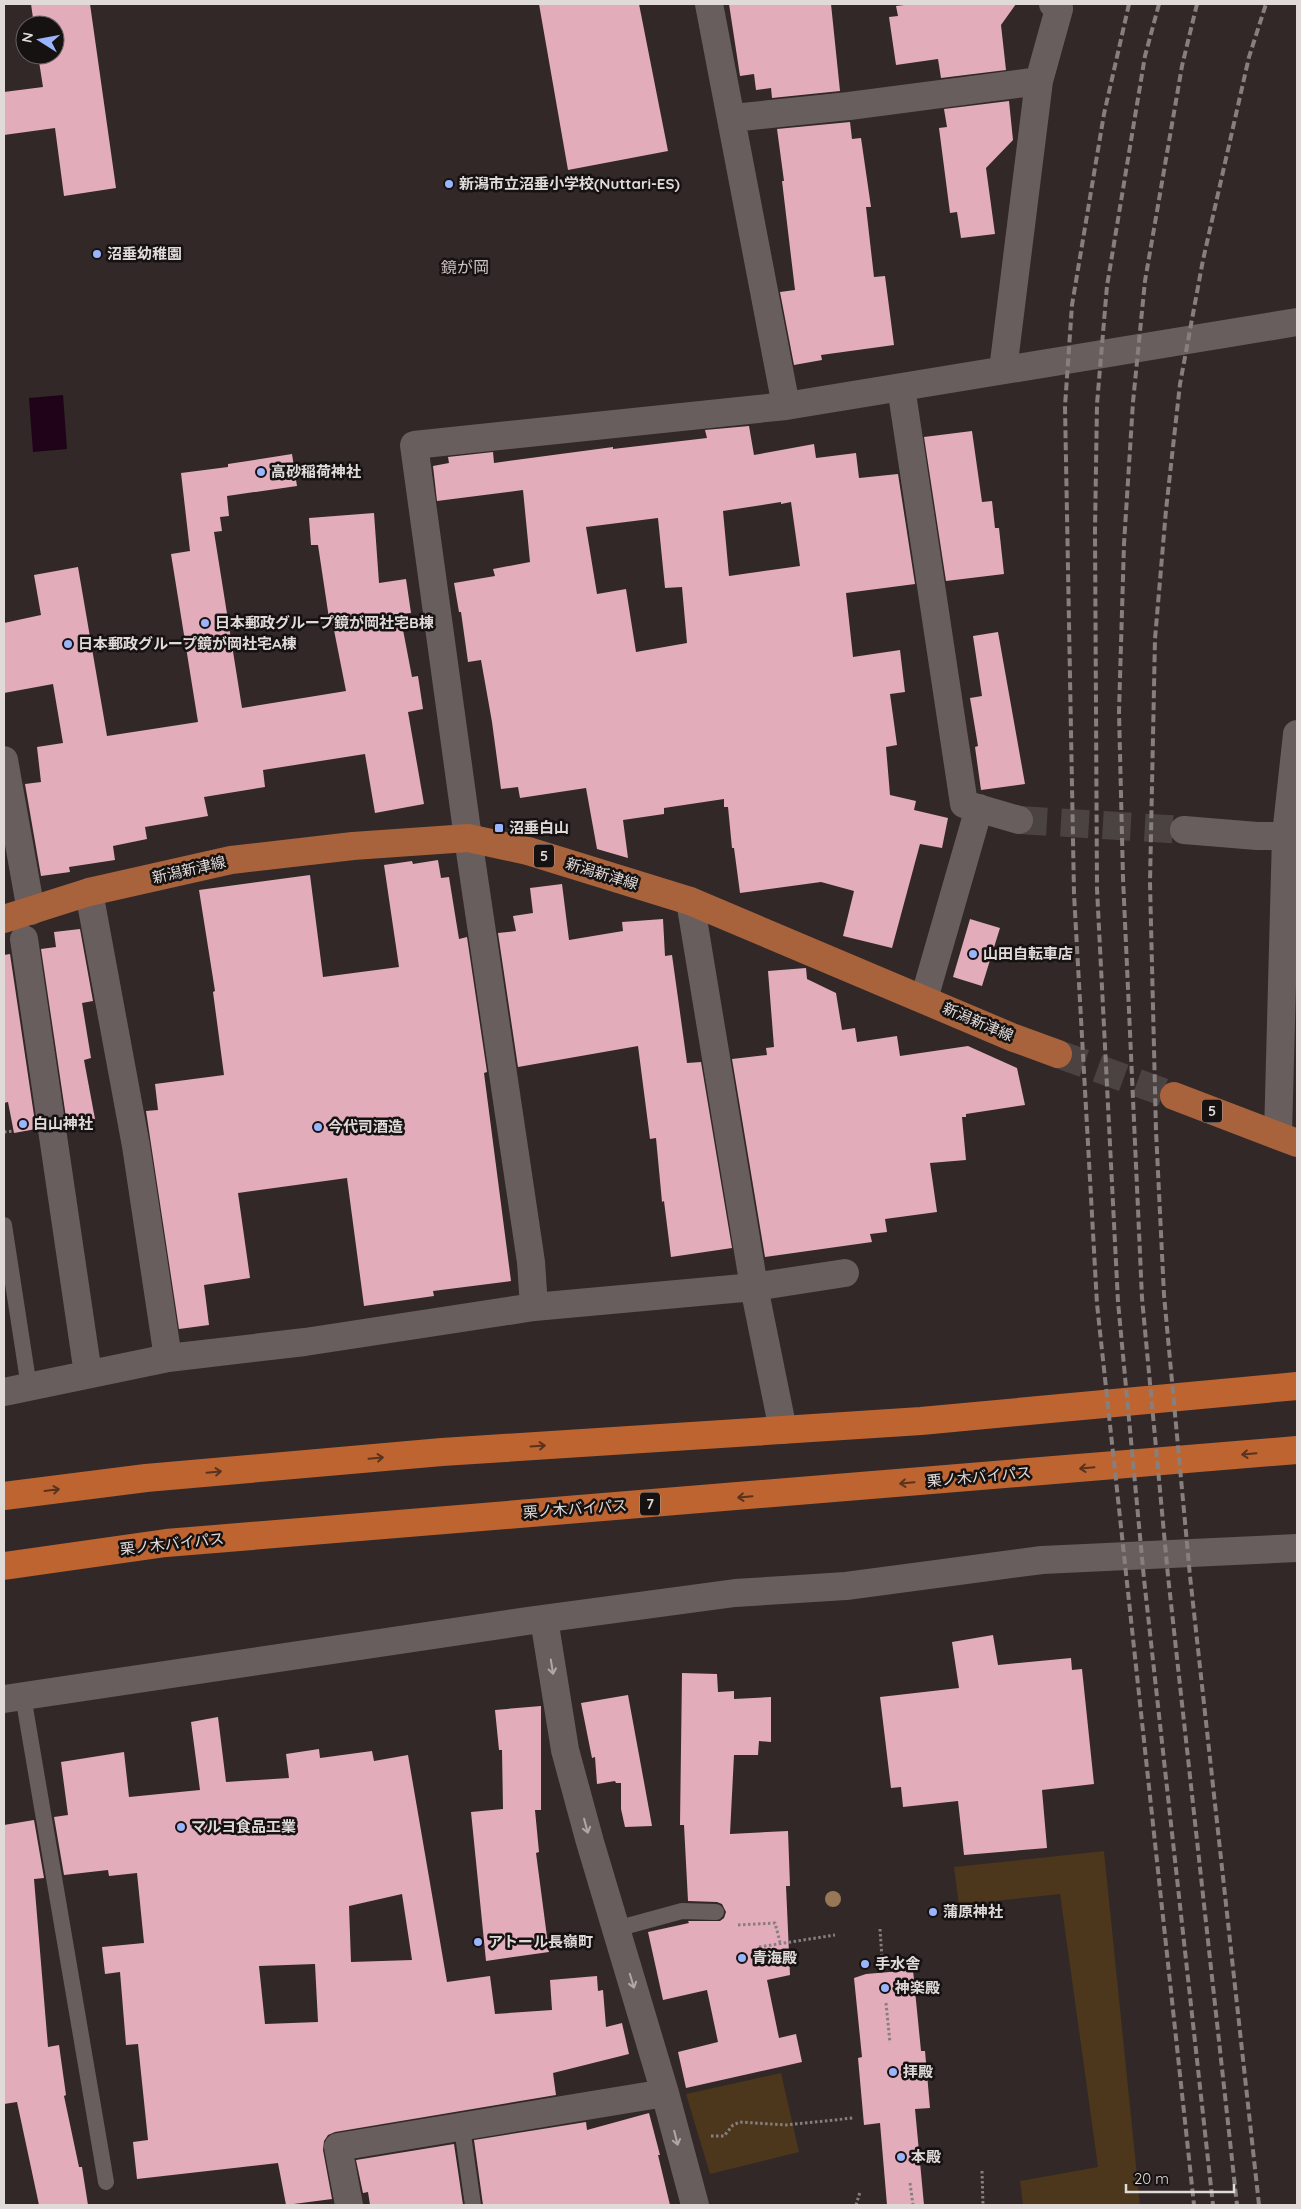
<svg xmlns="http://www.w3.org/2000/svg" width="1301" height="2209" font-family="Quicksand,'Noto Sans JP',sans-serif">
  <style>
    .green { fill: #4c361c }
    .water { fill: #200219 }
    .building { fill: #e3acbb; fill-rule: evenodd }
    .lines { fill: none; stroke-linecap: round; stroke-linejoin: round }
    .minor-tunnel { stroke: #4b4342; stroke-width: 28; stroke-dasharray: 28 14; stroke-linecap: butt }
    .primary-tunnel { stroke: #4b4342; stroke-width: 28; stroke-dasharray: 28 14; stroke-linecap: butt }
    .path { stroke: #867f7e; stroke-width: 3; stroke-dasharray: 2.5 2.5; stroke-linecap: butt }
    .service { stroke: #685e5d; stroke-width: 16 }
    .minor { stroke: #685e5d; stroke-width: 28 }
    .primary { stroke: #a8623c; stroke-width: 28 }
    .trunk { stroke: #bd6431; stroke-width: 28 }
    .rail { stroke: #877f7e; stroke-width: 4; stroke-dasharray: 8 4; stroke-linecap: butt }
    .tree { fill: #977756 }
    .oneway { stroke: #59331e }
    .oneway2 { stroke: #b0a8a7 }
    .poi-dot { fill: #9ab5fd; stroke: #161212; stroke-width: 2 }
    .labels { text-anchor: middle; stroke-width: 5; stroke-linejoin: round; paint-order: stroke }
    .shield { fill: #161212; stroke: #a39e9d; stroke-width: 1 }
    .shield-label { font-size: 14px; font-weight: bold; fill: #e0dad9 }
    .poi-label { font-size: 15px; font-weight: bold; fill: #e0dad9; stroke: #161212; text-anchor: start }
    .street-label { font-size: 15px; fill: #e0dad9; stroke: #161212 }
    .neighbourhood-label { font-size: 16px; fill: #cfc3c2; stroke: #161212 }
  </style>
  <rect width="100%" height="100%" fill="#312827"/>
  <path class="green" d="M 1104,1851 L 1140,2205 L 1023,2205 L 1020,2181 L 1098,2167 L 1060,1894 L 959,1905 L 954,1867 Z
    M 781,2073 L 799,2152 L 710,2174 L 686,2094 Z"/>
  <path class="water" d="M 63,395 L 67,449 L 33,452 L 29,398 Z"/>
  <path class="building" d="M 31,4 L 90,4 L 116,188 L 64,196 L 55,128 L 4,135 L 4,92 L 43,87 L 38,55 L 55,55 L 55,25 L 34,25 Z
    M 539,4 L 639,4 L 668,151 L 568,170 Z
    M 729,4 L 831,4 L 840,91 L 772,98 L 771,88 L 756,90 L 754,74 L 740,76 Z
    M 912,4 L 970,5 L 971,4 L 1016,4 L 1001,25 L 1006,70 L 941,78 L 938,59 L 896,65 L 889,17 L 898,16 L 896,6 Z
    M 1009,101 L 1013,140 L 986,168 L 995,234 L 961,238 L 957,212 L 950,213 L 939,128 L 947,127 L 944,109 Z
    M 850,122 L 852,139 L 861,138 L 871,207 L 866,207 L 874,277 L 885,276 L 894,345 L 821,355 L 822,360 L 794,365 L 780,292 L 795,290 L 782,181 L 784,181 L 777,129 Z
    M 749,426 L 754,455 L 814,444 L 816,458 L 856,453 L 859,478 L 898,474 L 915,584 L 846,593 L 853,657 L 900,650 L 905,692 L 890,694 L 897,745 L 886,747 L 890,795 L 916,801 L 914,810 L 948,818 L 942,848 L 920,844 L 892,948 L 843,936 L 854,891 L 821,882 L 740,893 L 734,848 L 732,848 L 728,807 L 724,807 L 724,799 L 664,808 L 664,814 L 623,820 L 628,858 L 597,849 L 586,788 L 520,798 L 518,787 L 501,789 L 492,722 L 481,660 L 468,662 L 461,612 L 459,612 L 454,583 L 495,576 L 493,569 L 530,562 L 523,490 L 437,501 L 433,466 L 449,463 L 448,457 L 493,452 L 494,463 L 613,447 L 613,449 L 707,438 L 705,430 ZM 781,502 L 781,504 L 791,502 L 800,566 L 729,576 L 723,511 ZM 658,518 L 665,588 L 682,587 L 687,643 L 636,652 L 626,589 L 597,594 L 586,527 Z
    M 972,431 L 982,502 L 992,501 L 995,528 L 999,528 L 1004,574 L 946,581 L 924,437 Z
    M 292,454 L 297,486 L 227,496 L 229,516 L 220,517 L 222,531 L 214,532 L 242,708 L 346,691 L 333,625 L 330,625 L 318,545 L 311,545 L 309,518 L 374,513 L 379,583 L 406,579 L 411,613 L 400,614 L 412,677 L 418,676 L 423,709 L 408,712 L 424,804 L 375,813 L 365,754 L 263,770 L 265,787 L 204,797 L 208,816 L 145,827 L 147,839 L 113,846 L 115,860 L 69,867 L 70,872 L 41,876 L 25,784 L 41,782 L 37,747 L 63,743 L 53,684 L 4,693 L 4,623 L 41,615 L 34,575 L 78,567 L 107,736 L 198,722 L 171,554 L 190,551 L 181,473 L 228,467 L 228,464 Z
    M 998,632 L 1025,784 L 981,790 L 975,747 L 978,746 L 970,698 L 982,696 L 973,636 Z
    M 438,860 L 441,878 L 449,877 L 459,939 L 467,937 L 487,1072 L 484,1073 L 511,1281 L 433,1291 L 434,1296 L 364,1306 L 347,1178 L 238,1193 L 250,1278 L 204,1285 L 209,1325 L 179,1329 L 146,1111 L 158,1110 L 155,1084 L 224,1075 L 213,992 L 215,991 L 199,890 L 310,875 L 323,977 L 399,967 L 384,865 L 412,861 L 413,864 Z
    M 562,884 L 569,940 L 623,931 L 622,922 L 663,919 L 665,956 L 672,955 L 687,1063 L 701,1062 L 732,1248 L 671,1257 L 664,1201 L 662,1202 L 656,1138 L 650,1139 L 638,1046 L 518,1067 L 498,933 L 516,931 L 513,916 L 533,913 L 530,888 Z
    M 970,919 L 1000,928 L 982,986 L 953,977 Z
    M 80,929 L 93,1001 L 82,1003 L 91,1058 L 84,1060 L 95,1119 L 67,1124 L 41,949 L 56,947 L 54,932 Z
    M 10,954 L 36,1129 L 14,1133 L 8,1102 L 4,1103 L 4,955 Z
    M 806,968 L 807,979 L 836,993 L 842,1030 L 855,1028 L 857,1042 L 897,1036 L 900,1056 L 968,1046 L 1017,1068 L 1025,1105 L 966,1114 L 966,1117 L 962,1117 L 966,1160 L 930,1163 L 937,1212 L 885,1219 L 887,1232 L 870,1234 L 872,1242 L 765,1257 L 732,1059 L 767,1055 L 766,1048 L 774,1047 L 768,971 Z
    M 993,1635 L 998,1665 L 1071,1658 L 1072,1670 L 1082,1669 L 1094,1784 L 1042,1790 L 1047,1848 L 964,1855 L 958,1801 L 903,1807 L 901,1787 L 891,1788 L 880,1697 L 959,1688 L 952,1642 Z
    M 682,1673 L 717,1674 L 718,1692 L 734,1691 L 734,1699 L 771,1697 L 771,1742 L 759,1741 L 758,1755 L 734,1755 L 730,1834 L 788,1831 L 790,1886 L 786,1886 L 790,1975 L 767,1980 L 779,2038 L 796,2034 L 802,2062 L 686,2088 L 678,2052 L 718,2042 L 707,1990 L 663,2000 L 648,1932 L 689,1923 L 688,1921 L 720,1921 L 724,1918 L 726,1912 L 722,1904 L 717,1902 L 688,1901 L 684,1825 L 680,1825 Z
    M 628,1695 L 644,1782 L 652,1826 L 625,1827 L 621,1809 L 621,1783 L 616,1783 L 615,1781 L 597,1784 L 595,1757 L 592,1758 L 581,1703 Z
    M 541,1706 L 541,1810 L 535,1810 L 539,1852 L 536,1853 L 549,1952 L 486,1961 L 471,1812 L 503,1809 L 502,1750 L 499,1750 L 495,1710 Z
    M 218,1717 L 226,1782 L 289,1778 L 286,1754 L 319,1749 L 320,1758 L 372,1751 L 374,1761 L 408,1755 L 447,1982 L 490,1976 L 495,2014 L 552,2010 L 550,1980 L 597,1976 L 598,1991 L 603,1990 L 606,2027 L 622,2023 L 629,2054 L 553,2073 L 556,2095 L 335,2132 L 328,2135 L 324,2141 L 323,2150 L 332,2199 L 286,2205 L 278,2163 L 137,2179 L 133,2142 L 148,2140 L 138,2044 L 126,2045 L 120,1972 L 105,1974 L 102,1947 L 144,1943 L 137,1873 L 109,1876 L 108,1870 L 64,1875 L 54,1817 L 68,1815 L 61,1762 L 124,1752 L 129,1797 L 200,1790 L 191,1722 ZM 402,1894 L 412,1960 L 351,1962 L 349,1906 ZM 315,1964 L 318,2022 L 265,2024 L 259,1966 Z
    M 34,1820 L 44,1878 L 34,1879 L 48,2047 L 59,2045 L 66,2095 L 64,2096 L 79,2167 L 82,2167 L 88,2205 L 39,2205 L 17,2102 L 4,2104 L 4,1825 Z
    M 913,1970 L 921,2051 L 925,2051 L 930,2108 L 915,2109 L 924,2205 L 887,2205 L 880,2123 L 864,2125 L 858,2058 L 862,2057 L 854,1978 L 866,1974 Z
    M 649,2113 L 660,2155 L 658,2155 L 670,2205 L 483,2205 L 474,2140 L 586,2122 L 587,2130 Z
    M 454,2144 L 463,2205 L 370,2205 L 368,2192 L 363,2193 L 356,2160 Z"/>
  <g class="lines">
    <path class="minor-tunnel" d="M 1019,820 L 1184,830"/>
    <path class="primary-tunnel" d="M 1058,1054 L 1174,1096"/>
    <path class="path" d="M 4,1132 L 14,1131
      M 738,1925 L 775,1923 L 780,1942
      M 880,1929 L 883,1973
      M 759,1947 L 835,1935
      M 886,2003 L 890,2043
      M 711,2136 L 724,2136 L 733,2125 L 740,2122 L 786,2125 L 853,2118
      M 982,2171 L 983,2205
      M 910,2183 L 913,2205
      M 856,2205 L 860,2192"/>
    <path class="service" d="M 4,1225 L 29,1387
      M 23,1696 L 106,2182
      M 616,1929 L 682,1911 L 716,1912
      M 462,2128 L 473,2205"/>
    <path class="minor" d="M 709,4 L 786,406
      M 732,118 L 849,106 L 1039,81
      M 1003,370 L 1039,81 L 1059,9 L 1053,4
      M 901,387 L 964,804 L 1019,820
      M 4,760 L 31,911
      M 1184,830 L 1257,836 L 1297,836
      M 89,892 L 136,1146 L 168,1358
      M 690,901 L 754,1287 L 845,1273
      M 24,939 L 88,1374
      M 924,999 L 979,808
      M 1278,1135 L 1286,835 L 1297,734
      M 534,1307 L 754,1287 L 783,1430
      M 4,1392 L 168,1358 L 305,1342 L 534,1307 L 531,1262 L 468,838 L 414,445 L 786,406 L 1297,322
      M 544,1619 L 565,1750 L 590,1842 L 665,2093 L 695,2205
      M 4,1699 L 527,1621 L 735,1593 L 846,1586 L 1042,1560 L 1297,1548
      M 349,2205 L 338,2147 L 665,2093"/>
    <path class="primary" d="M 4,919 L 89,892 L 231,860 L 353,846 L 468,838 L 528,851 L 690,901 L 1014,1038 L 1058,1054
      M 1174,1096 L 1297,1143"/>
    <path class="trunk" d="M 4,1496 L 146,1478 L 442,1452 L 921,1421 L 1297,1386
      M 4,1566 L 166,1543 L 1297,1450"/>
    <path class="rail" d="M 1129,4 L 1104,114 L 1072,305 L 1065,406 L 1074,894 L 1097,1304 L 1194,2205
      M 1159,4 L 1145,56 L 1107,286 L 1097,404 L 1095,530 L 1097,889 L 1118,1302 L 1144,1579 L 1213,2205
      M 1197,4 L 1182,66 L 1145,281 L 1133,402 L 1124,544 L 1119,712 L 1123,878 L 1142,1298 L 1168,1576 L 1237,2205
      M 1259,2205 L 1190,1576 L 1164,1295 L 1156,1131 L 1150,883 L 1155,639 L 1166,510 L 1180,384 L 1203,260 L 1249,57 L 1266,4"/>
  </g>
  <circle class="tree" cx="833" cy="1899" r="8"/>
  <defs><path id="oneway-shaft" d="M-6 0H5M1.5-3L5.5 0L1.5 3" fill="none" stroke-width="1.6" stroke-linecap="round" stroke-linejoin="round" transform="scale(1.25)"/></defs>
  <g class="oneway">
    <use href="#oneway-shaft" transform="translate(538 1446) rotate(-4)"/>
    <use href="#oneway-shaft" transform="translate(1249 1454) rotate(175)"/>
    <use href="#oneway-shaft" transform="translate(376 1458) rotate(-5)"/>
    <use href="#oneway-shaft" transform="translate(1087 1468) rotate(175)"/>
    <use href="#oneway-shaft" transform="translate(214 1472) rotate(-5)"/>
    <use href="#oneway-shaft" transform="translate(907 1483) rotate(175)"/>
    <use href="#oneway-shaft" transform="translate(52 1490) rotate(-7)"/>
    <use href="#oneway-shaft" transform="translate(745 1497) rotate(175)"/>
  </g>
  <g class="oneway2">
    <use href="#oneway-shaft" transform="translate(552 1667) rotate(81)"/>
    <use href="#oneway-shaft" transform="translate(586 1826) rotate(75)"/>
    <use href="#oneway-shaft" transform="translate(632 1981) rotate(73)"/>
    <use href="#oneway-shaft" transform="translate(676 2138) rotate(76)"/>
  </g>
  <g class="poi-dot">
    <circle cx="449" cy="184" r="5"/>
    <circle cx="97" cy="254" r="5"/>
    <circle cx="261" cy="472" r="5"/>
    <circle cx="205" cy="623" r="5"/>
    <circle cx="68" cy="644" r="5"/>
    <rect x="494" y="823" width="10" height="10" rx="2.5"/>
    <circle cx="973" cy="954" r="5"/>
    <circle cx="23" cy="1124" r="5"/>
    <circle cx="318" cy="1127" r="5"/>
    <circle cx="181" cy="1827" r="5"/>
    <circle cx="933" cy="1912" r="5"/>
    <circle cx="478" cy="1942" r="5"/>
    <circle cx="742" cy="1958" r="5"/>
    <circle cx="865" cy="1964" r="5"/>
    <circle cx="885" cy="1988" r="5"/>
    <circle cx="893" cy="2072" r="5"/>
    <circle cx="901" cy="2157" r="5"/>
  </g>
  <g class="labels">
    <g class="shield">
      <rect x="534" y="844.5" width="20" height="23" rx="4"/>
      <rect x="1202" y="1099.5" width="20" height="23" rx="4"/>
      <rect x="640" y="1492.5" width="20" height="23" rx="4"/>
    </g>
    <g class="shield-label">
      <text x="544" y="861">5</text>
      <text x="1212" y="1116">5</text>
      <text x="650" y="1509">7</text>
    </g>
    <g class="poi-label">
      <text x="459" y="189">新潟市立沼垂小学校(Nuttari-ES)</text>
      <text x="107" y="259">沼垂幼稚園</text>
      <text x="271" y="477">高砂稲荷神社</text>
      <text x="215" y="628">日本郵政グループ鏡が岡社宅B棟</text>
      <text x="78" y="649">日本郵政グループ鏡が岡社宅A棟</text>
      <text x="509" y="833">沼垂白山</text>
      <text x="983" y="959">山田自転車店</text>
      <text x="33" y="1129">白山神社</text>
      <text x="328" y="1132">今代司酒造</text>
      <text x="191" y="1832">マルヨ食品工業</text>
      <text x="943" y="1917">蒲原神社</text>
      <text x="488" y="1947">アトール長嶺町</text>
      <text x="752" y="1963">青海殿</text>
      <text x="875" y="1969">手水舎</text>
      <text x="895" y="1993">神楽殿</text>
      <text x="903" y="2077">拝殿</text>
      <text x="911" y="2162">本殿</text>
    </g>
    <g class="street-label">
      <text transform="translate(189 870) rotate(-13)" y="5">新潟新津線</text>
      <text transform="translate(602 874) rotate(17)" y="5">新潟新津線</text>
      <text transform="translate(978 1022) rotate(23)" y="5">新潟新津線</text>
      <text transform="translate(979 1477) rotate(-5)" y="5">栗ノ木バイパス</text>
      <text transform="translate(575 1509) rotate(-4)" y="5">栗ノ木バイパス</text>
      <text transform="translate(172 1544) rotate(-6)" y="5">栗ノ木バイパス</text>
    </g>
    <g class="neighbourhood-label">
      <text x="465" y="273">鏡が岡</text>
    </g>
  </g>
  <rect width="1301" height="2209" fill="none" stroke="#e0dad9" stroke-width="10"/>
  <g transform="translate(40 40) rotate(281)"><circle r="24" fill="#161212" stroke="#676262"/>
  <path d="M0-4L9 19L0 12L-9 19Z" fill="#9ab5fd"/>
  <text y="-8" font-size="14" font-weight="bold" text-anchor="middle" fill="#e0dad9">N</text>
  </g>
  <path d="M1126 2184v8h108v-8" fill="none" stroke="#e0dad9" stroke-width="2.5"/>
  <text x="1134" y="2184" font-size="15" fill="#e0dad9" stroke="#161212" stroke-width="4" paint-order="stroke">20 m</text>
</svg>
